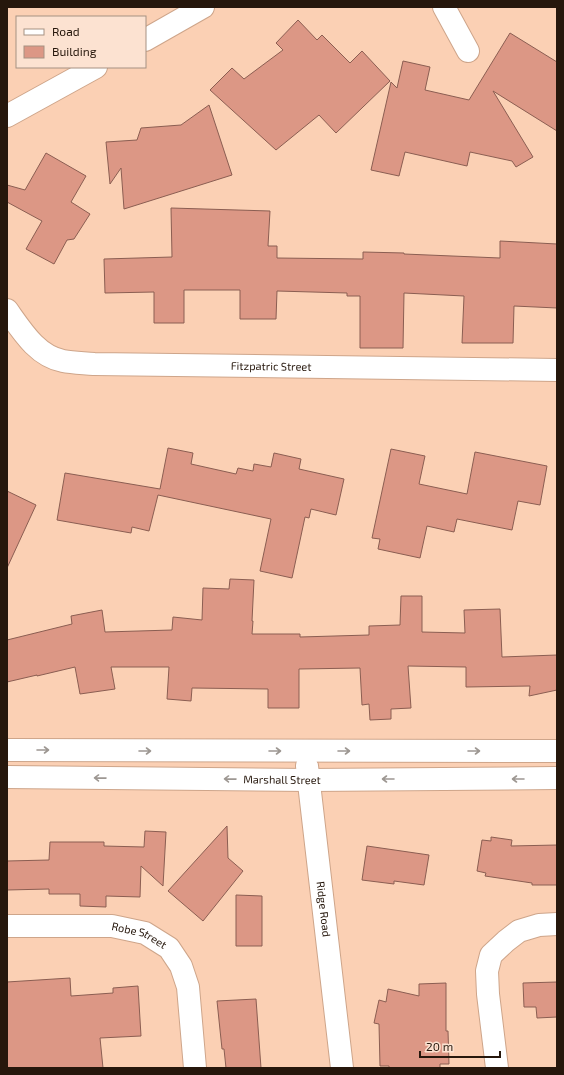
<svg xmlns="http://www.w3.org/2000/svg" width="564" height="1075" font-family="'Exo 2',sans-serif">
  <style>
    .building { fill: #dc9785; stroke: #8b5e52 }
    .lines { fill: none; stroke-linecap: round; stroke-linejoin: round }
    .minor-casing { stroke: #cea58a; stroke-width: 24 }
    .minor { stroke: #fff; stroke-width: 22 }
    .oneway { stroke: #9d9792 }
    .labels { text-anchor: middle; stroke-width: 3; stroke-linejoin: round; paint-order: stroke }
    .street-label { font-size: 11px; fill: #26170c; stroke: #fce2d1 }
  </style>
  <rect width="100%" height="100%" fill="#fbd0b4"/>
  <path class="building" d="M 298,20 L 317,40 L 322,35 L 350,63 L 362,51 L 390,81 L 336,133 L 319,115 L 276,150 L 210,90 L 232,68 L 244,79 L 283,50 L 276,43 Z
    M 510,33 L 557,62 L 557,131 L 493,91 L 533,157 L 516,167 L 512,161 L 470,152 L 467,166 L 405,152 L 399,176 L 371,170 L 391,82 L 397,88 L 403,61 L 430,67 L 425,90 L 469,100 Z
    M 209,105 L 232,175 L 124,209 L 121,168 L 110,184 L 106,142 L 137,140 L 141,128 L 181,125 Z
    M 46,153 L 86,176 L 71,202 L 90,214 L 74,239 L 67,240 L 54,264 L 26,249 L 42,221 L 7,202 L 7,185 L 25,190 Z
    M 171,208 L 270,211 L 268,246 L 277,246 L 277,258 L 363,259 L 363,252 L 404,253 L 404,254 L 500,258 L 500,241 L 557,244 L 557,308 L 514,306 L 513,343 L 462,343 L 464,296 L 404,293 L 403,348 L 360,348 L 360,296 L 347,296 L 347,293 L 277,291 L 276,319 L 240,319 L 240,290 L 184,290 L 184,323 L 154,323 L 154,292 L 105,293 L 104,259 L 172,257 Z
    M 168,448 L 193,453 L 191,464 L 236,474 L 238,468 L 253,471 L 254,464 L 271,467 L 274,453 L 301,459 L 299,469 L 344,479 L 336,515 L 311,509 L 309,518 L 305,517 L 292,578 L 260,571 L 271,519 L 158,495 L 149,531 L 132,527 L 131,533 L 57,520 L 65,473 L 160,489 Z
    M 391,449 L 425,456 L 419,484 L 467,494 L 475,452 L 547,466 L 540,505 L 518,501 L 512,530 L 457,519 L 454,532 L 427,526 L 420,558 L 378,549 L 380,539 L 372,538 Z
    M 7,491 L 36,505 L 7,568 Z
    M 230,579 L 254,580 L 252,621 L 253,621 L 252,634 L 300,634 L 300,637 L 369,635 L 369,626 L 400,625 L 401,596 L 422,596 L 422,632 L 465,633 L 464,610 L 500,609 L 502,657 L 557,655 L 557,690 L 529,696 L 530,686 L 466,687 L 466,667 L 408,666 L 411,708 L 391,709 L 391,719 L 370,720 L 369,704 L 362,705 L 360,668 L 299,669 L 299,708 L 268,708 L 268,689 L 192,688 L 191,701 L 167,699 L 169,667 L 111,667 L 115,689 L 80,694 L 75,667 L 37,676 L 37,675 L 7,682 L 7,640 L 72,624 L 71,616 L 102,610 L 105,632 L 172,630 L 173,617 L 202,620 L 203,588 L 229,589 Z
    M 227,826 L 228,858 L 243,871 L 203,921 L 168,891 Z
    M 145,831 L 166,832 L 163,886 L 141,866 L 140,897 L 106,896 L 106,907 L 80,906 L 80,894 L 49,894 L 49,889 L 7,890 L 7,861 L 49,860 L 50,842 L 104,842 L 104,846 L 144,847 Z
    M 491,837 L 512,840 L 511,846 L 557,845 L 557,885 L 532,885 L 532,883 L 485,876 L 486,873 L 477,871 L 482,840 L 491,841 Z
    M 367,846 L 429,855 L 424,885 L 394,881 L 394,884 L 362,880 Z
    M 236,895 L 262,896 L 262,946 L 236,946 Z
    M 70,978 L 71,996 L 113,993 L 113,988 L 138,986 L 141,1036 L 100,1038 L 103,1068 L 7,1068 L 7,982 Z
    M 557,982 L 557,1017 L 537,1018 L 536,1007 L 524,1007 L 523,983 Z
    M 446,983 L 446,1031 L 448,1031 L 449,1064 L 440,1064 L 440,1068 L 389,1068 L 389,1066 L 380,1066 L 379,1024 L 374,1023 L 379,1000 L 386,1002 L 388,989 L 419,996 L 419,984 Z
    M 256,999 L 261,1068 L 226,1068 L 224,1049 L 222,1049 L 217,1001 Z"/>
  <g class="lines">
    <g class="minor-casing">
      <g id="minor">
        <path d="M 444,7 L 468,51"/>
        <path d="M 145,40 L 203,7"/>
        <path d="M 7,116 L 96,67"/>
        <path id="s1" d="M 7,310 C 22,331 37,356 63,361 C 73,363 84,363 94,364 L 557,370"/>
        <path d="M 7,750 L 557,751"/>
        <path id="s2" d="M 307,766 L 342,1068"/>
        <path id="s3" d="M 7,777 L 309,780 L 557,778"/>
        <path id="s4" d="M 7,926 L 112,926 L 145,933 L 169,948 L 181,966 L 188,987 L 195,1068"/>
        <path d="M 497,1068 L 488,994 L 487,971 L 491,955 L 506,941 L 519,931 L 539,925 L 557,924"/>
      </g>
    </g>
    <use href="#minor" class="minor"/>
  </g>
  <defs><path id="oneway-shaft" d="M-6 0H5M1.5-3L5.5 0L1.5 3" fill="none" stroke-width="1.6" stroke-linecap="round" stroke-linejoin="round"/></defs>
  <g class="oneway">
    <use href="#oneway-shaft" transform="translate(43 750)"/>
    <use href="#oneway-shaft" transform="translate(145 751)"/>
    <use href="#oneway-shaft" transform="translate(275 751)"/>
    <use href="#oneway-shaft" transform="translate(344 751)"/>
    <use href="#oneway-shaft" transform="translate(474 751)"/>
    <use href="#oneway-shaft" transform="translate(100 778) rotate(-179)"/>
    <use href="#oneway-shaft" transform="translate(230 779) rotate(-179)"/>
    <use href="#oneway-shaft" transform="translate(388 779) rotate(180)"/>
    <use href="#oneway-shaft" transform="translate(518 779) rotate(180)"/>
  </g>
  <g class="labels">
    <g class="street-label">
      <text dy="4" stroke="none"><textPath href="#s1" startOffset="286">Fitzpatric Street</textPath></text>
      <text dy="4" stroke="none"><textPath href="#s3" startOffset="275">Marshall Street</textPath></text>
      <text dy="4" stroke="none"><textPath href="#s2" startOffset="144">Ridge Road</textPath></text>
      <text dy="4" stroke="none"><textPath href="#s4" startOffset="134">Robe Street</textPath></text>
    </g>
  </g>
  <rect width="564" height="1075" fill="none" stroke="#26170c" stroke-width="16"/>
  <rect x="16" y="16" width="130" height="52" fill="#fce2d1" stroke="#a69182"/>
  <rect x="24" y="29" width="20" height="6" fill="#ffffff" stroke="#a69182"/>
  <text x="52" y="36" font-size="12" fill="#26170c">Road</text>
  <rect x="24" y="46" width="20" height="12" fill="#dc9785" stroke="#a69182"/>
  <text x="52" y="56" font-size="12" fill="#26170c">Building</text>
  <path d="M420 1051v6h80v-6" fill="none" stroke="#26170c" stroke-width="2"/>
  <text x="426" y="1051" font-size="12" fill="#26170c" stroke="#fce2d1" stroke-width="3" paint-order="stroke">20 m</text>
</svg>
